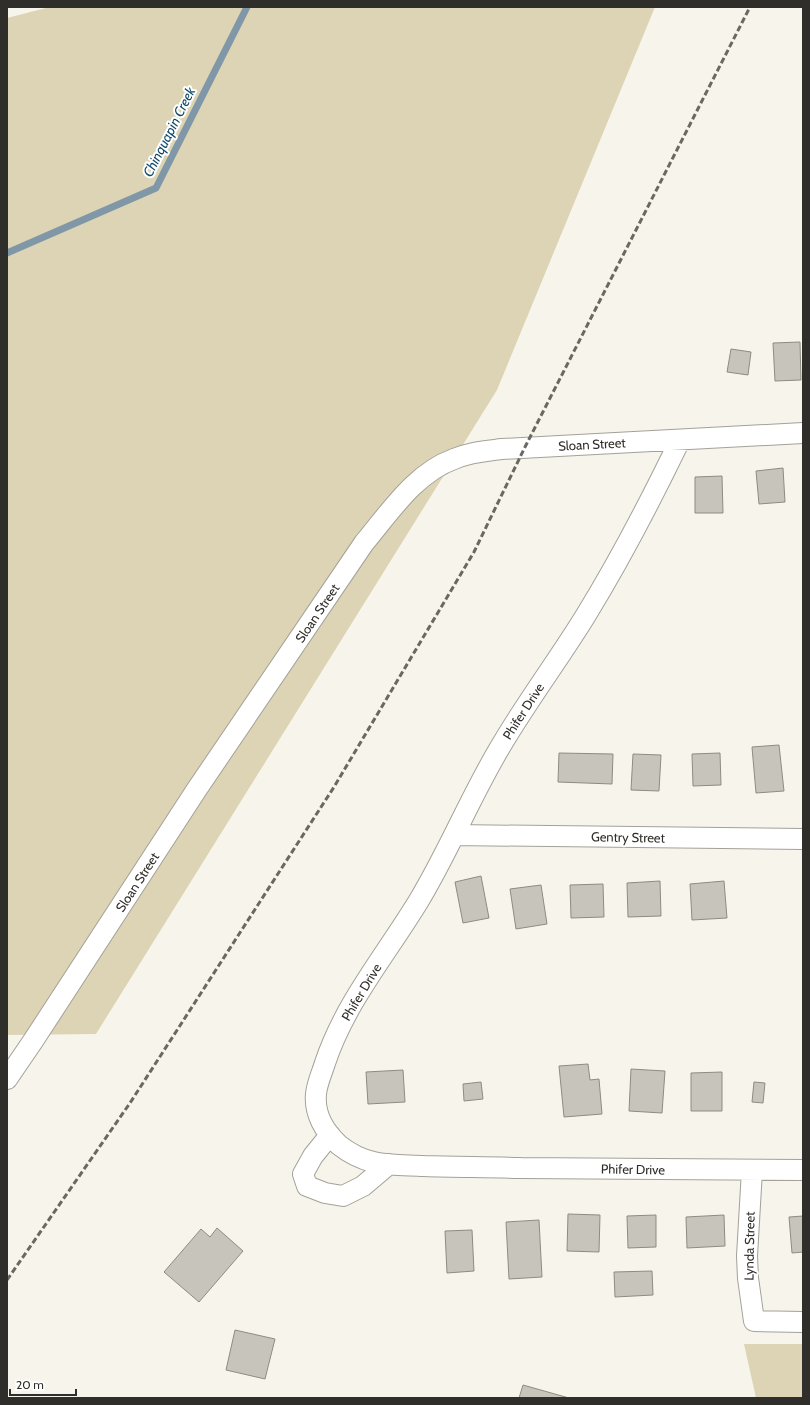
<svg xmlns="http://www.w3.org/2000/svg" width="810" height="1405" font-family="Cabin,sans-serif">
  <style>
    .green { fill: #dcd4b4 }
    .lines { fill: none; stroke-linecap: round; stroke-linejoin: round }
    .stream { stroke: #8097a7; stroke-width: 7 }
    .building { fill: #c6c4bb; stroke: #8e8b83 }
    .street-casing { stroke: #a3a198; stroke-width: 22 }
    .street { stroke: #fff; stroke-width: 20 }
    .rail { stroke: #696862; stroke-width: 3; stroke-dasharray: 6 3; stroke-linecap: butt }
    .labels { text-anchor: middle; stroke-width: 4; stroke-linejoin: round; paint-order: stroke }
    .street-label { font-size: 13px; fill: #2f2e2a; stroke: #fff }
    .water-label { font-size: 14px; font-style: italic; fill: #0f4b6c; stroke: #fff }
  </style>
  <rect width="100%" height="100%" fill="#f7f5eb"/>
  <path class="green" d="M 50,7 L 655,7 L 497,390 L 96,1034 L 7,1035 L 7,18 Z
    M 744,1344 L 803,1344 L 803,1398 L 756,1398 Z"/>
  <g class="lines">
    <path class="stream" d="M 7,253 L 156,188 L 247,7"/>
  </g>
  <path class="building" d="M 800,342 L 801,380 L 775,381 L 773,343 Z
    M 731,349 L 751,352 L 748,375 L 727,372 Z
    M 783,468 L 785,502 L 759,504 L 756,471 Z
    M 722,476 L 723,513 L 695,513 L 695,477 Z
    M 779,745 L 784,791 L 756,793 L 752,747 Z
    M 559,753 L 613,754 L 612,784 L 558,782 Z
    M 720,753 L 721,785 L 693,786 L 692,754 Z
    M 633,754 L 661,755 L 659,791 L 631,790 Z
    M 481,876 L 489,918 L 463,923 L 455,882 Z
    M 660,881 L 661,916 L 628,917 L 627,883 Z
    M 724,881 L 727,918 L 692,920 L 690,884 Z
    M 603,884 L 604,917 L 571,918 L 570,885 Z
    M 541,885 L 547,924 L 516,929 L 510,889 Z
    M 588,1064 L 590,1080 L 599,1079 L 602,1114 L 564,1117 L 559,1066 Z
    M 631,1069 L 665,1071 L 662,1113 L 629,1111 Z
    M 403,1070 L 405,1102 L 368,1104 L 366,1072 Z
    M 722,1072 L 722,1111 L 691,1111 L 691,1073 Z
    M 481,1082 L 483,1099 L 464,1101 L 463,1084 Z
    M 754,1082 L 765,1083 L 763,1103 L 752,1102 Z
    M 568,1214 L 600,1215 L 599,1252 L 567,1251 Z
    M 656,1215 L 656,1247 L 628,1248 L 627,1216 Z
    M 724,1215 L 725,1246 L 687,1248 L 686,1217 Z
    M 803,1216 L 803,1252 L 792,1253 L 789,1217 Z
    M 539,1220 L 542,1277 L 509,1279 L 506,1222 Z
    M 217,1228 L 243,1251 L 199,1302 L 164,1272 L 201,1229 L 210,1237 Z
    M 472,1230 L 474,1271 L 447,1273 L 445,1231 Z
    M 652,1271 L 653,1295 L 615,1297 L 614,1272 Z
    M 235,1330 L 275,1339 L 265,1379 L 226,1370 Z
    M 523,1385 L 569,1398 L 519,1398 Z"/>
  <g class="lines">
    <g class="street-casing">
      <path id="street" d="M 680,440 C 651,500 621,558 586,615 C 559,659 528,700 502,744 C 471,795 449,851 418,902 C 385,956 345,1003 325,1063 C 322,1073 317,1083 316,1094 C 314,1114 325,1132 339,1145 C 349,1153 361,1159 373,1162 C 390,1166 408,1165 424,1166 C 457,1167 489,1167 521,1168 C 615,1169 709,1170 803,1170
        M 454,835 L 803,839
        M 7,1079 L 33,1041 L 197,789 L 364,543 C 390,512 415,473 454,459 C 470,452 486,451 502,449 L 803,433
        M 330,1135 L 313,1156 L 303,1174 L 307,1186 L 325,1193 L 343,1196 L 363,1186 L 389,1164
        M 752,1170 L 747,1256 L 748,1278 L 754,1321 L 803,1322"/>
    </g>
    <use href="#street" class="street"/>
    <path class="rail" d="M 7,1280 L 130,1103 L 334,787 L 474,552 L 525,447 L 750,7"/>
  </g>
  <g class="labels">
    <g class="street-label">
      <text transform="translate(592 444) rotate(-3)" y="5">Sloan Street</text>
      <text transform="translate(317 613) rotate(-56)" y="5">Sloan Street</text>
      <text transform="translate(523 711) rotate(-57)" y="5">Phifer Drive</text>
      <text transform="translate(628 837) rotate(1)" y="5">Gentry Street</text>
      <text transform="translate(137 882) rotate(-57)" y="5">Sloan Street</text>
      <text transform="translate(361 992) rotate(-59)" y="5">Phifer Drive</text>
      <text transform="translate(633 1169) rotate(1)" y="5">Phifer Drive</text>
      <text transform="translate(749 1246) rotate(-89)" y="5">Lynda Street</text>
    </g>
    <g class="water-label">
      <text transform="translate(169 132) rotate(-63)" y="5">Chinquapin Creek</text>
    </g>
  </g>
  <rect width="810" height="1405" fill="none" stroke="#2f2e2a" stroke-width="16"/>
  <path d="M10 1389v6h66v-6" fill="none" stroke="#2f2e2a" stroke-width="2"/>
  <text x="16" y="1389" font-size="12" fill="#2f2e2a" stroke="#ffffff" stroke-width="3" paint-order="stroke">20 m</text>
</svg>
